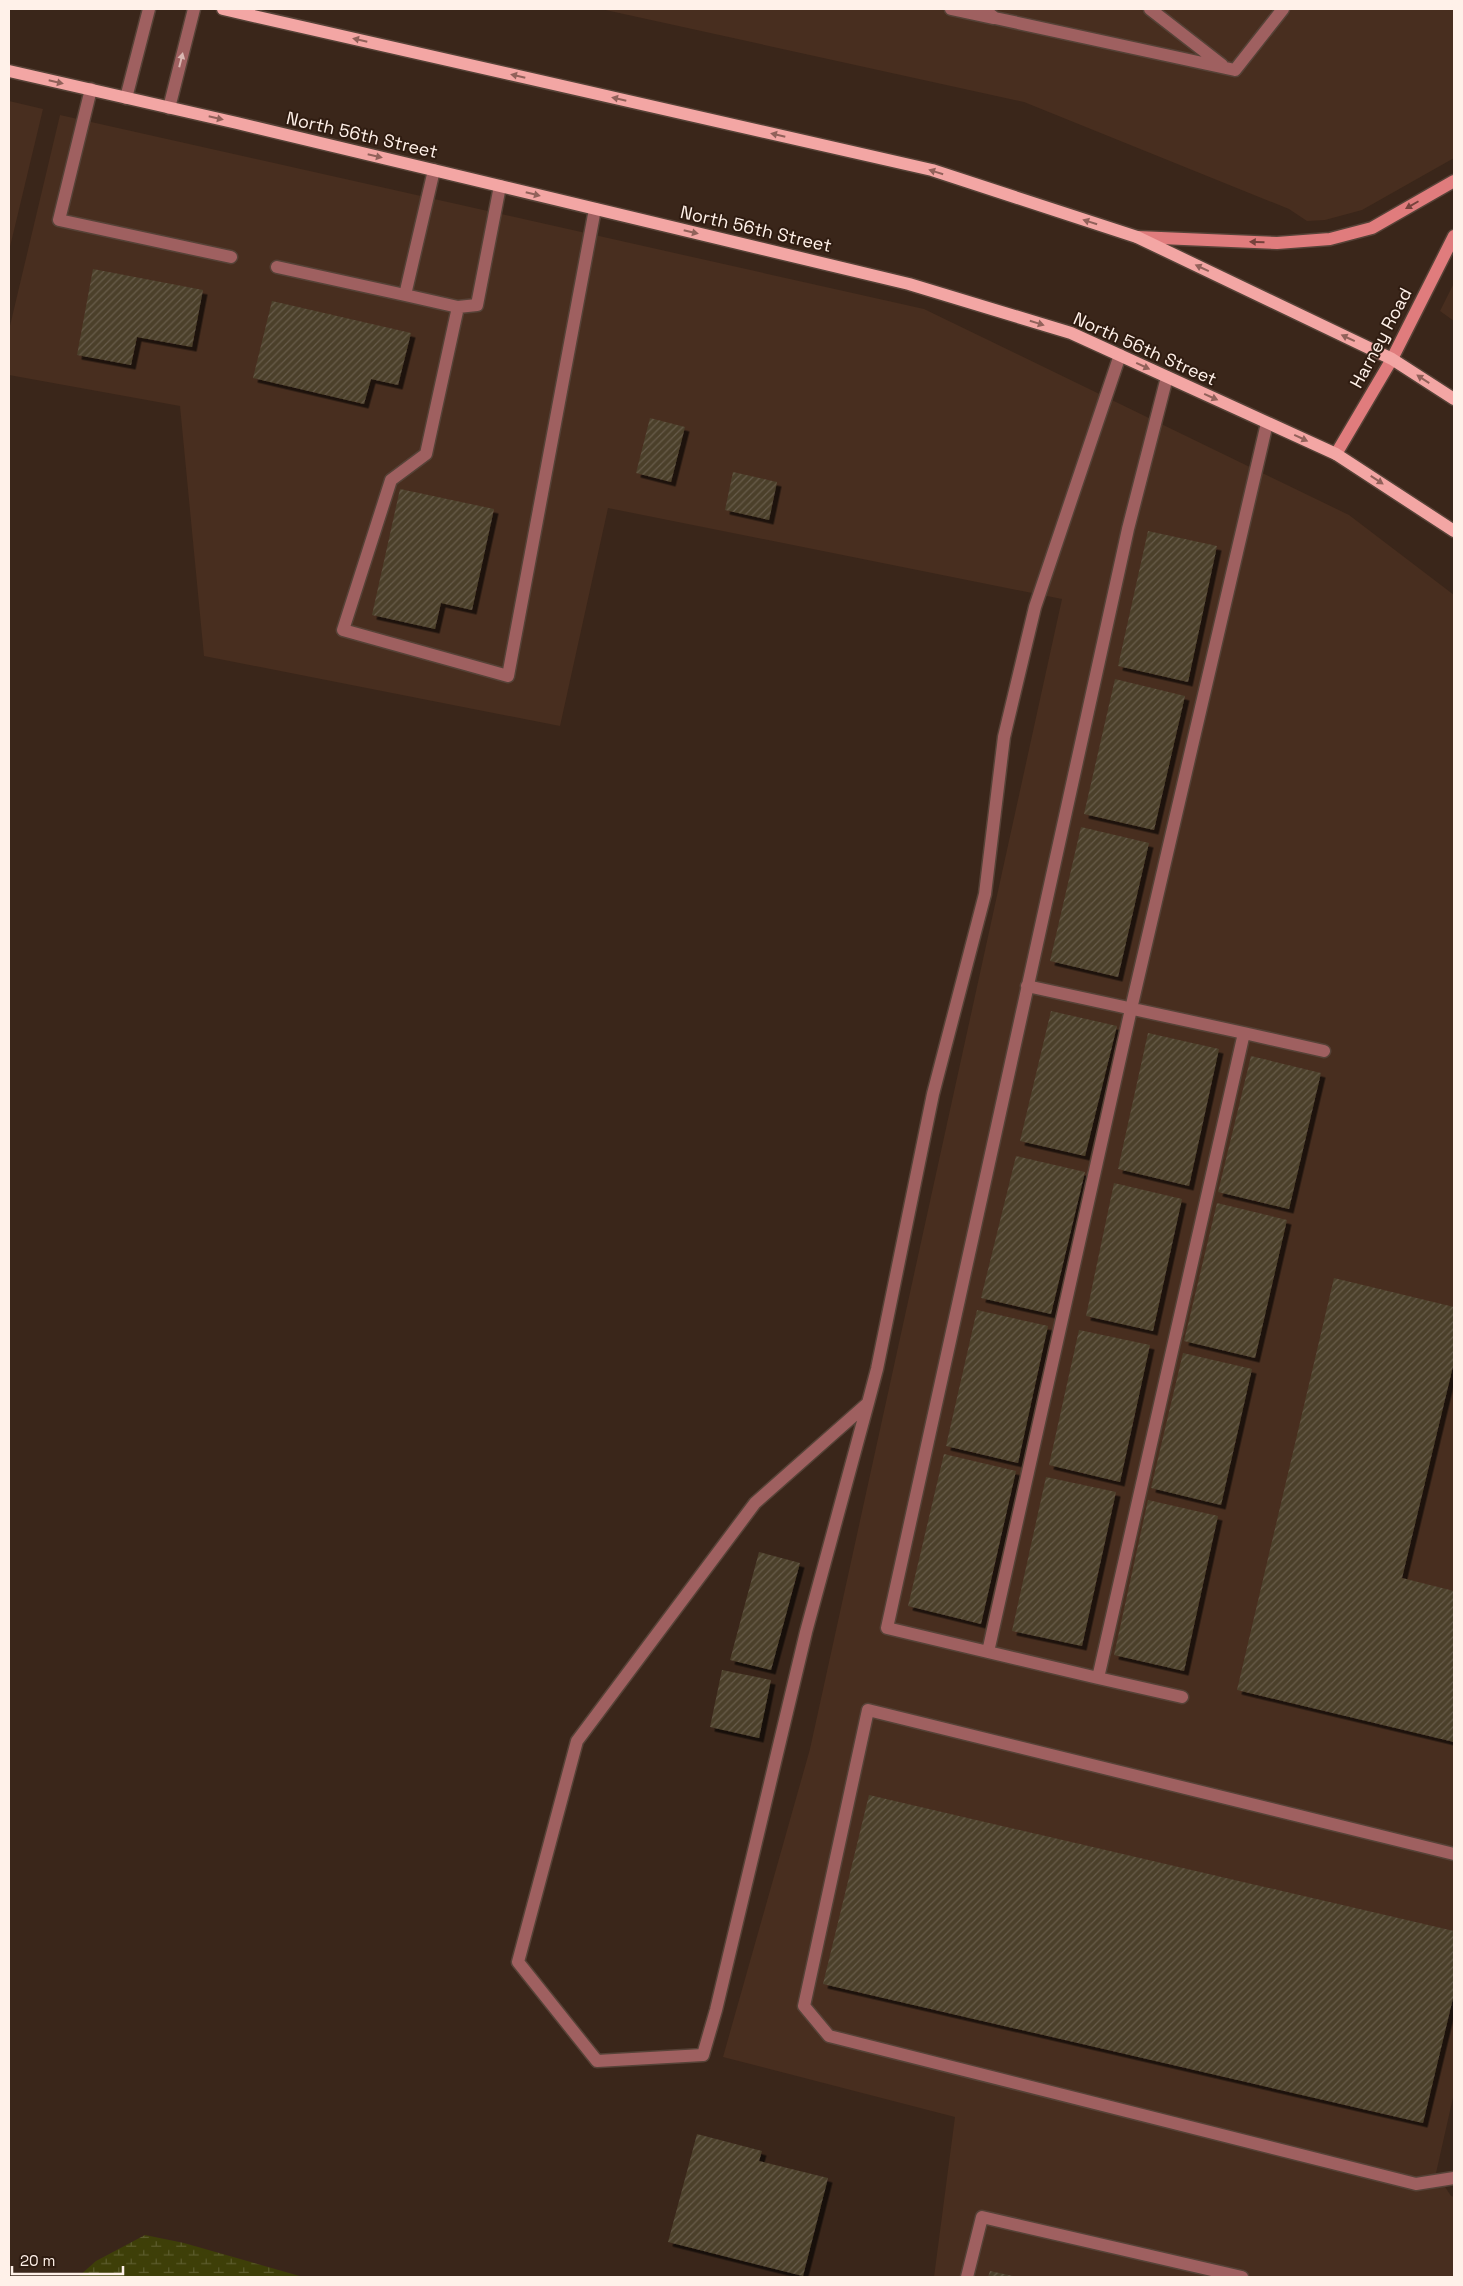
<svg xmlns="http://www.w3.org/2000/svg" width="1463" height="2286" font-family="'Space Grotesk',sans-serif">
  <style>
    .built { fill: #482e1f }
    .wetland { fill: url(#wetland-marsh) }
    .building { fill: url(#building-hatch); filter: url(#shadow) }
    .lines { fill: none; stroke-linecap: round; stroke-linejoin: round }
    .lane-casing { stroke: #564237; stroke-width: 15 }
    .street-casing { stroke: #564237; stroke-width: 15 }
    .secondary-casing { stroke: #564237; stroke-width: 15 }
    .primary-casing { stroke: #564237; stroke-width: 15 }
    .lane { stroke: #9f6060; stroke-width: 12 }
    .street { stroke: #9f6060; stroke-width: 12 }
    .secondary { stroke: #e07c7d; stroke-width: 12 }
    .primary { stroke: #f3a6a4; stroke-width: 12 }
    .oneway { fill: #91615a }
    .oneway2 { fill: #d9b7b2 }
    .oneway3 { fill: #76423c }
    .labels { text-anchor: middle; stroke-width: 4; stroke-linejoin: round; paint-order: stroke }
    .street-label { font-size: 18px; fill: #fff1e9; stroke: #2f1c11 }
  </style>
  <defs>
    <pattern id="wetland-marsh" width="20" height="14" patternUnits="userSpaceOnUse" patternTransform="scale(1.25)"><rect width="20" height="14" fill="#3e3f08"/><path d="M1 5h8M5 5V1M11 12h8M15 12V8" fill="none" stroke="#5b5b2c"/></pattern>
    <pattern id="building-hatch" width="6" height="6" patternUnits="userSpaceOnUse" patternTransform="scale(1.25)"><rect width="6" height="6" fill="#4c402b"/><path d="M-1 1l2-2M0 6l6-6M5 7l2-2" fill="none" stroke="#675c4a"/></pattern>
    <filter id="shadow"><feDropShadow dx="4.5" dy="4.5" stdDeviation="0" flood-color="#0009"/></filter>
  </defs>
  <rect width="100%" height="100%" fill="#3a261a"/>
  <path class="built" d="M 601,9 L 1454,9 L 1454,158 L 1362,210 L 1325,220 L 1307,221 L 1289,209 L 1024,102 Z
    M 9,101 L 43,109 L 9,251 Z
    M 60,115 L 924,309 L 1349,515 L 1454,595 L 1454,2093 L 1436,2173 L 1451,2196 L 1454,2197 L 1454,2277 L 934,2277 L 955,2117 L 723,2057 L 810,1749 L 1062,599 L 608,508 L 560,726 L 204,656 L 180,406 L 9,375 L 9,330 Z
    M 1454,283 L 1454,321 L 1440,311 Z"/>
  <path class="wetland" d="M 145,2235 L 184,2243 L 303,2277 L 78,2277 L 96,2261 Z"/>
  <path class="building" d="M 93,269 L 203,290 L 192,347 L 137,337 L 131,365 L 77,355 Z
    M 272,301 L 411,333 L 398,385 L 371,379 L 364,404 L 253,378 Z
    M 650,418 L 685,427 L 671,482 L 636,473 Z
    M 733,472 L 777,482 L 769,520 L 725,510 Z
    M 400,489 L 494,509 L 472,610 L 441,603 L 435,629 L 372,615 Z
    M 1148,531 L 1217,546 L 1188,682 L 1118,666 Z
    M 1115,679 L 1185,696 L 1154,830 L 1084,814 Z
    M 1081,827 L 1149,843 L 1118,977 L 1050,961 Z
    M 1051,1011 L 1117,1026 L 1085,1156 L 1020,1141 Z
    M 1148,1033 L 1219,1049 L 1189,1186 L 1118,1169 Z
    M 1251,1056 L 1321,1073 L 1289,1209 L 1218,1192 Z
    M 1016,1156 L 1085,1172 L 1051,1314 L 981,1298 Z
    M 1114,1183 L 1182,1199 L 1153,1331 L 1086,1316 Z
    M 1217,1203 L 1287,1220 L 1255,1358 L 1184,1341 Z
    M 1334,1278 L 1454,1307 L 1454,1362 L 1402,1578 L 1454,1591 L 1454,1742 L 1237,1690 Z
    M 977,1310 L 1048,1326 L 1018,1463 L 946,1446 Z
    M 1079,1330 L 1150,1345 L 1120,1482 L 1049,1465 Z
    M 1183,1353 L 1252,1369 L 1221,1505 L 1151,1488 Z
    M 944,1454 L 1016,1471 L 981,1624 L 908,1606 Z
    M 1046,1477 L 1116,1492 L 1082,1646 L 1012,1631 Z
    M 1148,1500 L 1218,1516 L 1184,1671 L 1114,1655 Z
    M 759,1552 L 800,1563 L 771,1670 L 730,1660 Z
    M 722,1670 L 771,1680 L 759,1738 L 710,1727 Z
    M 869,1795 L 1454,1931 L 1454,1994 L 1423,2123 L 823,1984 Z
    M 697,2134 L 762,2151 L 759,2161 L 828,2178 L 803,2276 L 668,2242 Z
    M 990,2271 L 1013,2276 L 1013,2277 L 988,2277 Z"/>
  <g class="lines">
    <g class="lane-casing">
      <path id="lane" d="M 951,9 L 993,18
        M 983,9 L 995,18 L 1235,70 L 1283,9
        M 1150,9 L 1222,65
        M 91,89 L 59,220 L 231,257
        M 434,170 L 405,295 L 458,307 L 426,454 L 391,480 L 343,630 L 508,676 L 595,209
        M 277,267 L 405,295
        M 458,307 L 477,305 L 500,186
        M 1027,986 L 1244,1033 L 1098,1678 L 887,1628 L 1128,529 L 1167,377
        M 1244,1033 L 1324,1051
        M 868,1403 L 755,1503 L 577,1741 L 518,1962 L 597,2061 L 703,2055 L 716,2010 L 806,1632 L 868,1403 L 877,1369 L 933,1094 L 985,894 L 1004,737 L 1035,607 L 1120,355
        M 988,1652 L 1131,1009 L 1267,423
        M 1098,1678 L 1182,1697
        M 1454,1854 L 868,1710 L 804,2006 L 829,2036 L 1416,2184 L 1454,2178
        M 967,2277 L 982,2217 L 1242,2277"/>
    </g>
    <g class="street-casing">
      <path id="street" d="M 126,98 L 149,9
        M 169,108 L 194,9"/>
    </g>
    <g class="secondary-casing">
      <path id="secondary" d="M 1137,237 L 1277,243 L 1330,239 L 1372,228 L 1454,181
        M 1336,454 L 1392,359 L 1454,236"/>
    </g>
    <g class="primary-casing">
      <path id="primary" d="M 223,9 L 932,170 L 1137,237 L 1392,359 L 1454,399
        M 9,71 L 237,123 L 909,284 L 1071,333 L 1336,454 L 1454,531"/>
    </g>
    <use href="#lane" class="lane"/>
    <use href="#street" class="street"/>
    <use href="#secondary" class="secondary"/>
    <use href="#primary" class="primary"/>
  </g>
  <defs><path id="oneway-solid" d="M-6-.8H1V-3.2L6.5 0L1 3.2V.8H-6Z" transform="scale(1.25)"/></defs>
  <g class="oneway">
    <use href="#oneway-solid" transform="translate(360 40) rotate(-167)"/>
    <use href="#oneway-solid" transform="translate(518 76) rotate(-167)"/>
    <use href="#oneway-solid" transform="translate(56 82) rotate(13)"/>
    <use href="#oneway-solid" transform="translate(619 99) rotate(-167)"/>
    <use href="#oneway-solid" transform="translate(216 118) rotate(13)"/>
    <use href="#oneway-solid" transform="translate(778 135) rotate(-167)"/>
    <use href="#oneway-solid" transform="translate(375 156) rotate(13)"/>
    <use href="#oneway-solid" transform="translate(936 172) rotate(-163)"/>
    <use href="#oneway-solid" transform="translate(533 194) rotate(14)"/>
    <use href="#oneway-solid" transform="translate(1090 222) rotate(-162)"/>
    <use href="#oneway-solid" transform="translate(691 232) rotate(13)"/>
    <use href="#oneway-solid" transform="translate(1202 268) rotate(-155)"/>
    <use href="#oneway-solid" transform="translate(1037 323) rotate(17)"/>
    <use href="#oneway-solid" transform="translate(1348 338) rotate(-155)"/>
    <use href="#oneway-solid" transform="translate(1143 366) rotate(25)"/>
    <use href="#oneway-solid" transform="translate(1423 379) rotate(-147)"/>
    <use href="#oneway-solid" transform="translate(1211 397) rotate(24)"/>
    <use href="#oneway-solid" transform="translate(1301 438) rotate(25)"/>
    <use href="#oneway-solid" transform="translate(1377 480) rotate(33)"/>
  </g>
  <use class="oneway2" href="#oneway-solid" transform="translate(181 60) rotate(-76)"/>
  <g class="oneway3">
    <use href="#oneway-solid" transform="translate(1412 205) rotate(150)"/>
    <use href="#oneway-solid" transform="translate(1257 242) rotate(-178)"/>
  </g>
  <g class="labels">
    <g class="street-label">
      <text transform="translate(362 135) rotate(13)" y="6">North 56th Street</text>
      <text transform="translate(756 229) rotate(13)" y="6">North 56th Street</text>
      <text transform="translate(1381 338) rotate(-62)" y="6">Harney Road</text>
      <text transform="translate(1145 349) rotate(24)" y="6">North 56th Street</text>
    </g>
  </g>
  <rect width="1463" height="2286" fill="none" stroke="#fff1e9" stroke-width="20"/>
  <path d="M12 2266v8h111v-8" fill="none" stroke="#fff1e9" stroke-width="2.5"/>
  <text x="20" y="2266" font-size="15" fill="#fff1e9" stroke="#2f1c11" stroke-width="4" paint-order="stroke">20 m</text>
</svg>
